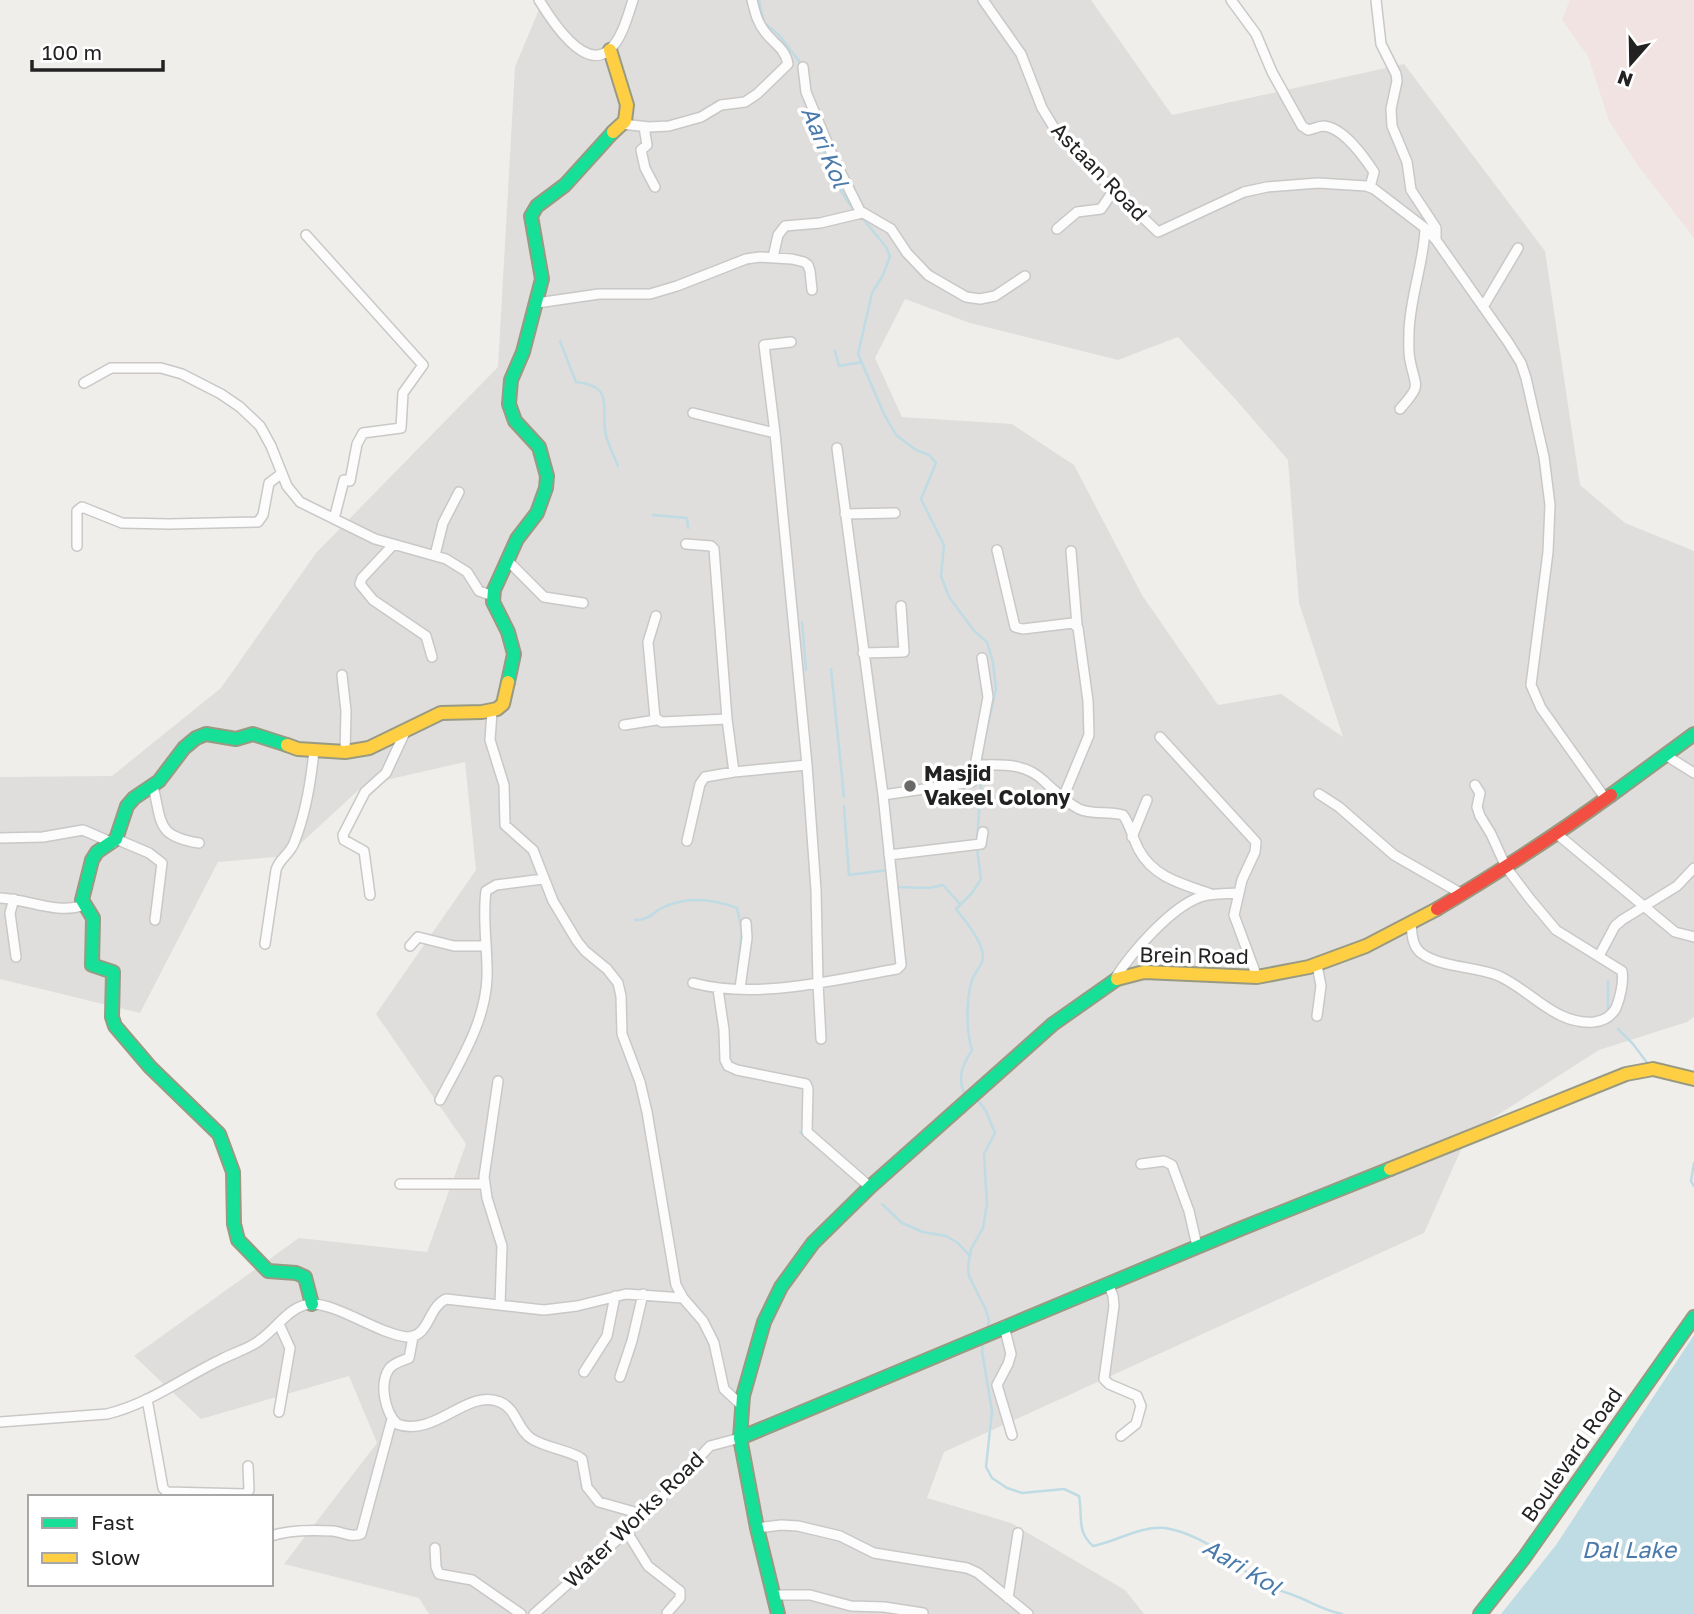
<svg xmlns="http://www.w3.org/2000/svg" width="1694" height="1614" font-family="'Golos Text',sans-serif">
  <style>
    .residential { fill: #dfdedc; fill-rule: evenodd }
    .commercial { fill: #f1e3e1 }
    .water { fill: #bfdbe3 }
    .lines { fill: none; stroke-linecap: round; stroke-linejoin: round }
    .stream { stroke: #bfdbe3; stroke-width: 2.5 }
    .street-casing { stroke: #c9c8c7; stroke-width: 12 }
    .fast-casing { stroke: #999a82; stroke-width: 16 }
    .slow-casing { stroke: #999a82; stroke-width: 16 }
    .jam-casing { stroke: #999a82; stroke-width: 16 }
    .street { stroke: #fdfcfc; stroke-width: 9 }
    .fast { stroke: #16e098; stroke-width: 12 }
    .slow { stroke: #ffcf43; stroke-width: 12 }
    .jam { stroke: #f24e42; stroke-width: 12 }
    .poi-dot { fill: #6a6968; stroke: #fff; stroke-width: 2.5 }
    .labels { text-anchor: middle; stroke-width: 7; stroke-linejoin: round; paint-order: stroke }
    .street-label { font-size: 21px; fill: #222; stroke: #fff }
    .poi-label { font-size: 21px; font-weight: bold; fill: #222; stroke: #fff; text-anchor: start }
    .water-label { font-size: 23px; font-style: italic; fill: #4a7aab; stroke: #fff }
  </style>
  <rect width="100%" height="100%" fill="#f0eeeb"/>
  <path class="residential" d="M 543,0 L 1091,0 L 1172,115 L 1404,64 L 1545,251 L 1580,485 L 1625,523 L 1694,551 L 1694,1017 L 1687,1022 L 1599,1050 L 1468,1134 L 1424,1233 L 944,1452 L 927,1498 L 1011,1523 L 1125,1590 L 1144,1614 L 429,1614 L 419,1598 L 284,1564 L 377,1443 L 349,1376 L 201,1419 L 134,1356 L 299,1238 L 427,1252 L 466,1144 L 376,1014 L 476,870 L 465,762 L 364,785 L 287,856 L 218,862 L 140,1013 L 0,979 L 0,777 L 112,776 L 221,688 L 316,553 L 498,367 L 515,67 ZM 905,299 L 970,323 L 1118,360 L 1178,337 L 1238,402 L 1288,460 L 1299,603 L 1343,737 L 1281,694 L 1218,705 L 1142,595 L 1074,465 L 1012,424 L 902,417 L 875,358 Z"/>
  <path class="commercial" d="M 1570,0 L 1694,0 L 1694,238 L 1639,167 L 1609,121 L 1588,56 L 1562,20 Z"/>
  <path class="water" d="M 1694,1335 L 1694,1614 L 1501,1614 L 1556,1545 Z"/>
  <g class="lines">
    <path class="stream" d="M 759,0 L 764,23 L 779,35 L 799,61 L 801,87
      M 802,93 L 810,113
      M 814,122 C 822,151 836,189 855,211
      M 860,215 L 886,247 L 890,256 L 883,275 L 872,293 L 858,354 L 884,414 L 896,435 L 916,450 L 929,455 L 936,463 L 921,499 L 944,545 L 941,576 L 949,597 L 975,632 L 987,642 L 993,662 L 996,689 L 982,751 L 982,761
      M 560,341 L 576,382 C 612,386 602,402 605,430 C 606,441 614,455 618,466
      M 835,351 L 839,366 L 862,362
      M 653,515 L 687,518 L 688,528
      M 802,622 L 806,670
      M 831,669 L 844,797
      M 844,806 L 849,875 L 888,870
      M 977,842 L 982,768
      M 896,887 L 929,888 L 943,885 L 960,904
      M 635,920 C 646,921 652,914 660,909 C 684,896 712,899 737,908 L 742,931 L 737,979
      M 1608,1015 L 1608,981
      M 1618,1029 L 1633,1044 L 1648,1064
      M 964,1093 C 957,1077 963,1064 972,1050 C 966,1031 966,1000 972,980 C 975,971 983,966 983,956 C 982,940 965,921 956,909 L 972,893 L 981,879 L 977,848
      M 976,1098 L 986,1111 L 995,1133 L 984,1154 L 987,1204 L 983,1228 L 971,1249 L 968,1266 L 969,1276 L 986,1310 L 989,1321 L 988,1325
      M 800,1132 L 822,1151
      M 1694,1163 L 1691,1181 L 1694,1186
      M 882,1204 L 902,1223 L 923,1232 L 946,1236 L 958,1243 L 969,1255
      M 983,1340 L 982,1351 L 992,1411 L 986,1467 L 992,1478 L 1007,1488 L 1022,1493 L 1064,1489 L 1079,1496 C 1083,1517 1076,1531 1093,1546 C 1118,1541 1139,1526 1165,1528 C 1186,1531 1212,1545 1229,1557 C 1239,1564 1247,1574 1258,1581 C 1270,1589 1284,1591 1298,1597 C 1313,1603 1326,1611 1342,1614"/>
    <g class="street-casing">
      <path id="street" d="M 539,0 C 550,18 585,74 610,49 C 622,39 628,15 633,0
        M 983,0 L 1021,54 L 1042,108 L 1056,131 L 1075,153 L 1158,232 L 1244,192 L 1267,187 L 1318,183 L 1366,186 L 1374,189 L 1425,228 L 1436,240 L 1508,342 L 1521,363 L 1526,378 L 1544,457 L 1550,505 L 1548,552 L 1531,685 L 1541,708 L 1605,798
        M 1231,0 L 1256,34 L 1272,72 L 1302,126 L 1308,130 C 1313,129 1319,126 1324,126 C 1344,128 1364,157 1374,172 L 1370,187
        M 1376,0 L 1381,44 L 1396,74 L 1397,81 L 1391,109 L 1392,126 L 1407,162 L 1411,190 L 1436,228 L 1436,240
        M 803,67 L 806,92 L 834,159 L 860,211 L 891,229 L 907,253 L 928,275 L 966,297 L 980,299 L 995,296 L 1025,276
        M 622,124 L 649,127 L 669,126 L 701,117 L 721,105 L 745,102 L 757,94 L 788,64 C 785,48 774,44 765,32 C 757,22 755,12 752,0
        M 644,127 L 647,145 L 641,150 L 645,168 L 655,187
        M 1057,229 L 1077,212 L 1101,209 L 1114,190
        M 306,235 L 423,365 L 403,393 L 401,428 L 363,433 L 357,444 L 350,481 L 344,480 L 334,519
        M 773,257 L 778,235 L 785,226 L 820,223 L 862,213
        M 537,303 L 599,294 L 650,294 L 677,286 L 746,259 L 760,257 L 792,259 L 804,262 L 808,265 L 810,271 L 812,290
        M 1483,307 L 1518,248
        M 791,342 L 764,345 L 775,433 L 807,765 L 816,890 L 818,983 L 821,1039
        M 84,383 L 111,368 L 161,368 L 182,374 L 221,394 L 240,407 L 260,426 L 271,446 L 287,486 L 300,502 L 375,539 L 446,559 L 467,572 L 479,591 L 493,596
        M 1400,409 C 1423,383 1415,388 1410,360 C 1408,351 1409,341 1409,332 C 1410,296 1424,263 1425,228
        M 693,413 L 775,433
        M 845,514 L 895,513
        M 686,544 L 711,546 L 714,549 L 727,719 L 734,772
        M 393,545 L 362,578 L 360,584 L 373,600 L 426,636 L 432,657
        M 77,546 L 77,511 L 82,507 L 122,523 L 169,524 L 258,522 L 263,515 L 269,483 L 281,474
        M 997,550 L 1015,627 L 1023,629 L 1073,623 L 1078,628 L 1088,701 L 1089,735 L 1063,798
        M 1071,551 L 1077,625
        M 435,555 L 443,523 L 459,492
        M 508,561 L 544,597 L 583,603
        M 656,616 L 648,642 L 655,718 L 662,722 L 727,719
        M 863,653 L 904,652 L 901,606
        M 342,675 L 346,711 L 345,752
        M 492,712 L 490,740 L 504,785 L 505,825 L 533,850 L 553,901 L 577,941 L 585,951 L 607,969 L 618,983 L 621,996 L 622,1034 L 640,1082 L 647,1112 L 676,1285 L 683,1298 L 703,1321 L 714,1343 L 724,1389 L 741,1405
        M 624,725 L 656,720
        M 1160,737 L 1256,842 L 1255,852 L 1242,880 L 1234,915 L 1257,977
        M 1667,756 L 1694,773
        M 976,765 C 1002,765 1024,762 1044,781 C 1055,791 1065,802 1079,809 C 1092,815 1108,811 1123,815 C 1130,824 1133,839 1139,850 C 1154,878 1183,884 1211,894
        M 153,786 C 162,823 156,836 199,843
        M 1319,794 L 1339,807 L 1394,855 L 1462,894
        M 883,795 L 972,782 L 988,697 L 982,658
        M 1557,834 L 1675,932 L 1694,937
        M 1132,837 L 1147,800
        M 0,838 L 43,837 L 83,830 L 113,843
        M 116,839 L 149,853 L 162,863 L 155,920
        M 687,841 L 700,784 L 705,777 L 734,772 L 807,765
        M 889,855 L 981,844 L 983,832
        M 370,895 L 364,851 L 344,840 L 343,835 L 365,792 L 386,773 L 406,730
        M 0,898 C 28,899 57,915 84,905
        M 14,899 L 10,913 L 16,957
        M 1411,924 C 1412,934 1412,946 1421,953 C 1441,968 1475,966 1499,976 C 1532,991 1555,1025 1594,1022 C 1604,1021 1611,1017 1616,1008 C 1620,998 1624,982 1622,971 L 1556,930 L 1530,899 L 1506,867 L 1491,834 L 1480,816 L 1477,807 L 1480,793 L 1475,785
        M 265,944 L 276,870 C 279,859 290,854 294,843 C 306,813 311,782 314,750
        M 410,946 L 418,937 L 454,946 L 486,946
        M 1599,956 L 1615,926 L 1622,920 L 1677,886 L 1694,868
        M 1114,980 C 1131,953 1170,908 1200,897 C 1212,893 1225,894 1238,893
        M 693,983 C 757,1000 833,980 897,969 L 901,965 L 883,795 L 837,448
        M 740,988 L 747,938 L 746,923
        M 718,989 L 724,1030 L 725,1060 L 728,1066 L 737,1070 L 806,1084 L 808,1089 L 807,1132 L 870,1187
        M 1317,1016 L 1321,986 L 1317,965
        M 498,1081 L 484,1177 L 487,1198 L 502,1246 L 500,1305
        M 440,1100 C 460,1061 485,1023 487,978 C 488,950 482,919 486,891 L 496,885 L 543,879
        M 1141,1164 L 1164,1161 L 1172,1165 L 1189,1211 L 1197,1246
        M 400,1184 L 485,1184
        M 1108,1283 L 1113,1296 L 1114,1306 L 1104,1379 L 1109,1384 L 1137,1396 L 1141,1406 L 1136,1424 L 1121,1436
        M 279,1324 L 290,1348 L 279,1412
        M 1004,1326 L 1011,1354 L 1008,1364 L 997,1385 L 1012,1435
        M 413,1337 L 409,1358 C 402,1361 393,1363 389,1369 C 379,1384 385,1412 397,1424 C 435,1438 467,1388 500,1402 C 517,1409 517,1430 532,1439 C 546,1448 573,1451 582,1459 L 587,1487 L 599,1502 L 645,1515
        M 584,1372 L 607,1336 L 615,1296
        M 620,1377 L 632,1341 L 643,1294
        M 147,1399 L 163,1488 L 167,1492 L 246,1494 L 249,1490 L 248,1466
        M 0,1422 L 107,1414 C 149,1404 184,1377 222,1359 C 235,1352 249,1349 260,1340 C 276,1329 291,1304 312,1304 C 338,1304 379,1334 407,1337 C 430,1337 427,1308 446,1299 L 544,1310 L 577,1306 L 626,1294 L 683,1298
        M 757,1528 L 781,1525 L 798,1526 L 840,1536 L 874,1553 L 967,1568 L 978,1573 L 1028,1614
        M 627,1532 L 648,1566 L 680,1591 L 680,1598 L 667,1613
        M 271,1536 C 288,1530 315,1530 333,1531 C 343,1532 351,1538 361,1534 L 392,1419
        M 435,1548 L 436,1567 L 439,1574 L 472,1580 L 521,1614
        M 774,1595 L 810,1595 L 851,1606 L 884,1607 L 923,1613
        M 1008,1598 L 1018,1533
        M 534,1614 L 645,1515 L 710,1446 L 740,1438"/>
    </g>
    <g class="fast-casing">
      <path id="fast" d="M 508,682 L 514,654 L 508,632 L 493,602 L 494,590 L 517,539 L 537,513 L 546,488 L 547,476 L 539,447 L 515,421 L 509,404 L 511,380 L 523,352 L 542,279 L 531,216 L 537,206 L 565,185 L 613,132
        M 287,745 L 253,734 L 236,739 L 206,734 L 196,738 L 184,748 L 159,781 L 134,798 L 127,806 L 116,839 L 97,852 L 92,860 L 82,900 L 93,918 L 92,965 L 113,972 L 112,1017 L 115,1026 L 150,1067 L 219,1134 L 233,1172 L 234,1224 L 238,1240 L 268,1271 L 296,1273 L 305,1277 L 312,1304
        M 1611,795 L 1694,734
        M 740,1438 L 1240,1229 L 1390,1169
        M 778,1614 L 757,1528 L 740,1438 L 743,1396 L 764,1322 L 781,1287 L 813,1243 L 870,1187 L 1053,1024 L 1117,979
        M 1480,1614 L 1524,1558 L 1694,1317"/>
    </g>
    <g class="slow-casing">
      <path id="slow" d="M 610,50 L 627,105 L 625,121 L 613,132
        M 287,745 L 298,749 L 345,752 L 369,748 L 441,713 L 482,712 L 497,709 L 503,704 L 508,682
        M 1117,979 L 1144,972 L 1257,977 L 1309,967 L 1366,946 L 1437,909
        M 1390,1169 L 1626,1074 L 1653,1069 L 1694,1079"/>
    </g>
    <g class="jam-casing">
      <path id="jam" d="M 1437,909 C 1497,873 1555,836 1611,795"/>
    </g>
    <use href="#street" class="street"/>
    <use href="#fast" class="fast"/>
    <use href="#slow" class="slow"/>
    <use href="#jam" class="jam"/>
  </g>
  <circle class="poi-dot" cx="910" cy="786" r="7"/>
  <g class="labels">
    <g class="street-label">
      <text transform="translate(1099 172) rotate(46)" y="7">Astaan Road</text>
      <text transform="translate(1194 956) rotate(1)" y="7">Brein Road</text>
      <text transform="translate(1572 1455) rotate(-55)" y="7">Boulevard Road</text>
      <text transform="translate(634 1520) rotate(-44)" y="7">Water Works Road</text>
    </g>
    <g class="poi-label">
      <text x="924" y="781">Masjid<tspan x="924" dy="24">Vakeel Colony</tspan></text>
    </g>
    <g class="water-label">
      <text transform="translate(825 147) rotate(67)" y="8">Aari Kol</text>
      <text x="1629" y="1558">Dal Lake</text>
      <text transform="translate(1242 1567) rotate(31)" y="8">Aari Kol</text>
    </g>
  </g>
  <rect x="28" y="1495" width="245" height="91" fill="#ffffff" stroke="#a7a7a7" stroke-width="2"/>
  <rect x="42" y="1518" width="35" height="10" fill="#16e098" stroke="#a7a7a7" stroke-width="2"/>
  <text x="91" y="1530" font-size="21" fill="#222222">Fast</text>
  <rect x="42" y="1553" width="35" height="10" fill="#ffcf43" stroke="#a7a7a7" stroke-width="2"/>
  <text x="91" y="1565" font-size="21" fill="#222222">Slow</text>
  <g transform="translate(1631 63) rotate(200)" stroke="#ffffff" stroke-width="5" paint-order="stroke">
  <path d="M0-5L12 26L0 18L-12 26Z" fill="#222222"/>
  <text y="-10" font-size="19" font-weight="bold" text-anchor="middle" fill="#222222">N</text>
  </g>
  <path d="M32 60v10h131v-10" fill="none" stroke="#222222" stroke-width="3.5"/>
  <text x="42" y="60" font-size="21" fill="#222222" stroke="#ffffff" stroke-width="5" paint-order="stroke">100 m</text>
</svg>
